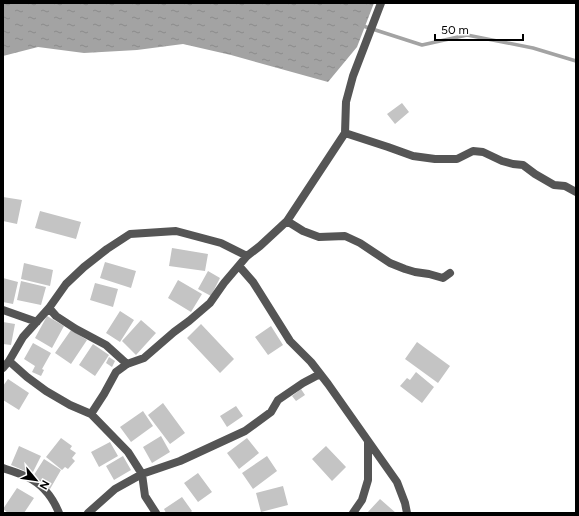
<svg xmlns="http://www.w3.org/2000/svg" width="579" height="516" font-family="Figtree,sans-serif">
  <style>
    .water { fill: url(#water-ripples) }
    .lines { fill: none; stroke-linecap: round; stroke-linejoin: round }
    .stream { stroke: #a3a3a3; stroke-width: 3.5 }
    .building { fill: #c4c4c4 }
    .minor { stroke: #555; stroke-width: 8 }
  </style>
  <defs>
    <pattern id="water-ripples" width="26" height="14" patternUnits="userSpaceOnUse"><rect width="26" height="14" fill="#a3a3a3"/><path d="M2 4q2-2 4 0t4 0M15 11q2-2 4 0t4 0" fill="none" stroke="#8b8b8b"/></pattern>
  </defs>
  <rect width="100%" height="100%" fill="#fff"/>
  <path class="water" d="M 3,3 L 374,3 L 357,47 L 328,82 L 231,55 L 183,44 L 137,50 L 84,53 L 38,47 L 3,56 Z"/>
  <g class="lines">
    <path class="stream" d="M 360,25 L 422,45 L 467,35 L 533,48 L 576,61"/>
  </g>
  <path class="building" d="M 402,103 L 409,112 L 395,124 L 387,114 Z
    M 3,197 L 22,200 L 17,224 L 3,221 Z
    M 40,211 L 81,222 L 76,239 L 35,228 Z
    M 172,248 L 208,254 L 205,271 L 169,266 Z
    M 105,262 L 136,271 L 131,288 L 100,278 Z
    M 24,263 L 53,270 L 50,286 L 21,279 Z
    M 208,271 L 220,278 L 211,296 L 198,289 Z
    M 3,278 L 18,282 L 13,304 L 3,302 Z
    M 178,280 L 202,294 L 191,312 L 168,298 Z
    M 21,281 L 46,287 L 41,305 L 17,300 Z
    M 95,283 L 118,289 L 113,307 L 90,300 Z
    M 120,311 L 134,320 L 120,342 L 106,333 Z
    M 47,316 L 64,326 L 52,348 L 35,338 Z
    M 141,320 L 156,333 L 136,355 L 122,341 Z
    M 3,322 L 15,324 L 11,345 L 3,344 Z
    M 201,324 L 234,359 L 220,373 L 187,338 Z
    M 271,326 L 283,345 L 268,355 L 255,337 Z
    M 71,330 L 87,340 L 71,364 L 55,353 Z
    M 417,342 L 450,366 L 438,383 L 405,359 Z
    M 33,343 L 51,353 L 42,369 L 44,370 L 41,376 L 32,372 L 35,366 L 24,359 Z
    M 93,344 L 109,355 L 95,376 L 79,365 Z
    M 109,357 L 115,361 L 112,367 L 106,363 Z
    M 416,372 L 434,387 L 422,403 L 400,386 L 407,378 L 410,380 Z
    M 8,379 L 29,393 L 19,410 L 3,400 L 3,386 Z
    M 301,389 L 305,395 L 296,401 L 292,396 Z
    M 163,403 L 185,433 L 170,444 L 148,415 Z
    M 236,406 L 243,416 L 227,427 L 220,416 Z
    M 143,411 L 153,426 L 131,442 L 120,427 Z
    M 161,436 L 170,452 L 152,463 L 143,447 Z
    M 61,438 L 72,446 L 70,449 L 76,453 L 72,458 L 75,461 L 68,469 L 65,467 L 62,470 L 46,457 Z
    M 247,438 L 259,453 L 239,469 L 227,453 Z
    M 110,442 L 118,456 L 99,467 L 91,452 Z
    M 19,446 L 41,456 L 32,474 L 11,465 Z
    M 326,446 L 346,467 L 332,481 L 312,459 Z
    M 123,456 L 131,470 L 114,480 L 106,466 Z
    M 267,456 L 277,471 L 253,489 L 242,473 Z
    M 44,459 L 61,470 L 50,489 L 32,478 Z
    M 198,473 L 212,492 L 198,502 L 184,483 Z
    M 283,486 L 288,505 L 261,512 L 256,493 Z
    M 17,488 L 34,498 L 24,513 L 8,513 L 3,509 Z
    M 182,497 L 192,511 L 190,513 L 166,513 L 164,509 Z
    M 380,499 L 396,513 L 367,513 Z"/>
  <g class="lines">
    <path class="minor" d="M 345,133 L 388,147 L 413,156 L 435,159 L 457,159 L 473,151 L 483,152 L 502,161 L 513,164 L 523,165 L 535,174 L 554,185 L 565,186 L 576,192
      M 287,221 L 303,231 L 319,237 L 345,236 L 360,243 L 390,263 L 405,269 L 415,272 L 429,274 L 443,278 L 450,273
      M 239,266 L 253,282 L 290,341 L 311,362 L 328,384 L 397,482 L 405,503 L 407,513
      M 49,308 L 56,316 L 76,329 L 106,345 L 127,364
      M 3,310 L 37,322
      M 9,361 L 27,377 L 46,391 L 70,405 L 91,414 L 128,452 L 142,474 L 145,496 L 156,513
      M 3,368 L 9,361 L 23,337 L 49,308 L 66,284 L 84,267 L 107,249 L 130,234 L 176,231 L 221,243 L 247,256
      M 91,414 L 104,394 L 116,372 L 127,364 L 144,358 L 174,332 L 189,321 L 210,303 L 224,283 L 247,256 L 260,246 L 287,221 L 345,133 L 346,102 L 353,76 L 381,3
      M 3,468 C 11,471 19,473 27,477 C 42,484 53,498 59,513
      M 88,513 L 115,489 L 142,474 L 180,461 L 245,431 L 271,412 L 278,400 L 303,383 L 320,374
      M 353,513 L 362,500 L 368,480 L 368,442"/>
  </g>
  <rect width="579" height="516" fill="none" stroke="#000000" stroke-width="8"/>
  <g transform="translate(36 480) rotate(119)" stroke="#ffffff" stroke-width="3" paint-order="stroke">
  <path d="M0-3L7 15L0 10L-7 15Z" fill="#000000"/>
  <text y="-6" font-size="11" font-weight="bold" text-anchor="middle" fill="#000000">N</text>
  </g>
  <path d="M435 34v6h88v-6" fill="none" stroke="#000000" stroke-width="2"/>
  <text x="441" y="34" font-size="12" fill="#000000" stroke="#ffffff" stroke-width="3" paint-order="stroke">50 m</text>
</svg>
